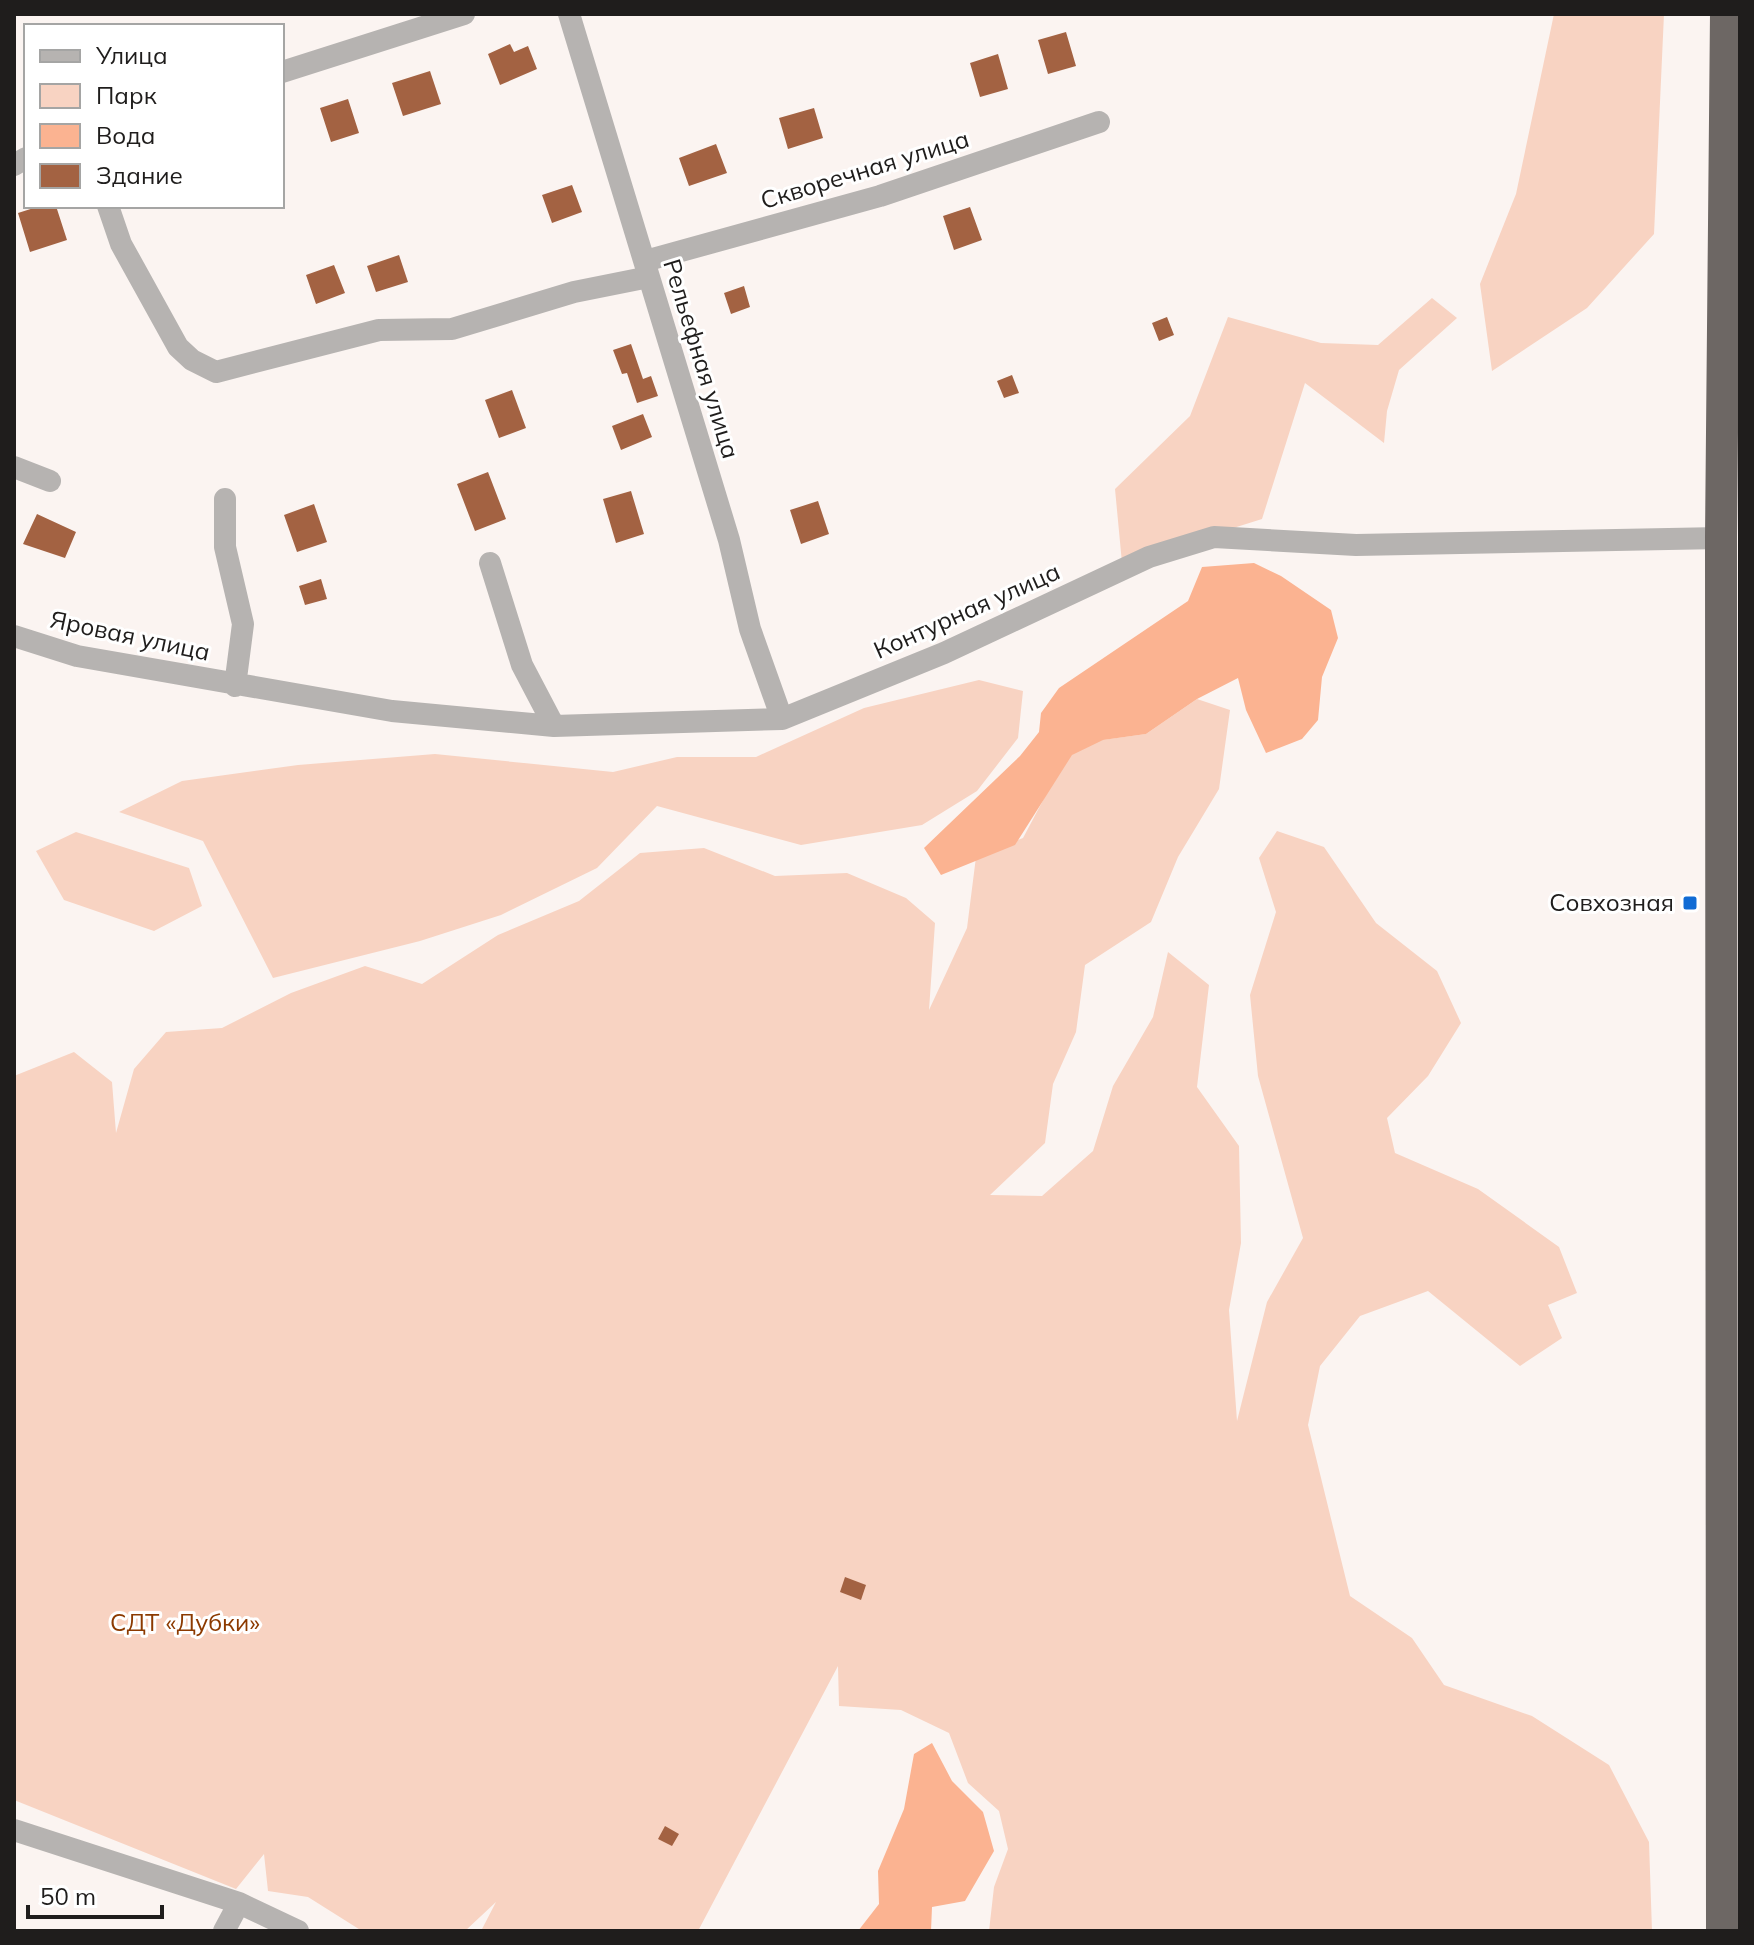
<svg xmlns="http://www.w3.org/2000/svg" width="1754" height="1945" font-family="Mulish,sans-serif">
  <style>
    .green { fill: #f8d3c2 }
    .water { fill: #fbb391 }
    .building { fill: #a36242 }
    .lines { fill: none; stroke-linecap: round; stroke-linejoin: round }
    .minor { stroke: #b6b3b1; stroke-width: 22 }
    .highway { stroke: #6d6764; stroke-width: 32 }
    .poi-dot { fill: #106bd4; stroke: #fff; stroke-width: 3 }
    .labels { text-anchor: middle; stroke-width: 6; stroke-linejoin: round; paint-order: stroke }
    .street-label { font-size: 24px; fill: #1f1d1c; stroke: #fff }
    .poi-label { font-size: 24px; fill: #1f1d1c; stroke: #fff; text-anchor: end }
    .park-label { font-size: 24px; fill: #8c3a00; stroke: #fff }
  </style>
  <rect width="100%" height="100%" fill="#fbf4f1"/>
  <path class="green" d="M 1554,14 L 1664,14 L 1654,234 L 1587,308 L 1492,371 L 1480,284 L 1516,194 Z
    M 1432,298 L 1457,318 L 1399,370 L 1387,411 L 1384,443 L 1305,383 L 1262,519 L 1122,563 L 1115,489 L 1190,416 L 1228,317 L 1321,343 L 1378,345 Z
    M 979,680 L 1023,691 L 1018,738 L 977,791 L 922,825 L 801,845 L 657,806 L 597,868 L 501,915 L 420,941 L 273,978 L 203,841 L 119,812 L 182,781 L 298,765 L 435,754 L 613,772 L 677,757 L 756,757 L 864,708 Z
    M 1197,699 L 1230,710 L 1219,789 L 1178,857 L 1151,922 L 1085,965 L 1076,1032 L 1053,1084 L 1045,1143 L 990,1195 L 1042,1196 L 1093,1151 L 1113,1086 L 1153,1017 L 1168,952 L 1209,985 L 1197,1087 L 1239,1146 L 1241,1243 L 1229,1310 L 1237,1421 L 1267,1302 L 1303,1238 L 1258,1076 L 1250,995 L 1276,912 L 1259,858 L 1277,831 L 1324,847 L 1376,923 L 1437,971 L 1461,1023 L 1428,1076 L 1387,1118 L 1395,1153 L 1478,1189 L 1559,1247 L 1577,1293 L 1548,1305 L 1562,1338 L 1520,1366 L 1428,1291 L 1360,1316 L 1320,1366 L 1308,1425 L 1350,1596 L 1412,1638 L 1444,1685 L 1532,1716 L 1609,1765 L 1649,1842 L 1652,1931 L 989,1931 L 994,1887 L 1008,1849 L 999,1811 L 968,1783 L 949,1733 L 901,1710 L 839,1706 L 838,1666 L 698,1931 L 481,1931 L 496,1902 L 465,1931 L 362,1931 L 308,1897 L 268,1891 L 264,1854 L 236,1889 L 14,1800 L 14,1076 L 74,1052 L 112,1082 L 116,1133 L 134,1069 L 166,1032 L 222,1028 L 291,993 L 365,966 L 422,984 L 498,935 L 579,901 L 640,853 L 704,848 L 775,876 L 847,873 L 906,898 L 935,923 L 929,1010 L 967,928 L 976,857 L 1023,838 L 1073,744 L 1146,734 Z
    M 76,832 L 189,868 L 202,906 L 154,931 L 64,900 L 36,851 Z"/>
  <path class="water" d="M 1254,563 L 1281,576 L 1331,610 L 1338,638 L 1322,677 L 1318,720 L 1302,739 L 1266,753 L 1246,710 L 1238,678 L 1197,699 L 1146,734 L 1103,740 L 1072,755 L 1015,845 L 941,875 L 924,848 L 1020,756 L 1039,732 L 1041,713 L 1059,688 L 1188,601 L 1202,567 Z
    M 932,1743 L 952,1781 L 983,1812 L 994,1851 L 965,1901 L 932,1907 L 931,1931 L 858,1931 L 879,1904 L 878,1871 L 904,1809 L 914,1754 Z"/>
  <path class="building" d="M 1066,32 L 1076,66 L 1048,74 L 1038,40 Z
    M 510,44 L 514,52 L 528,46 L 537,69 L 500,85 L 488,54 Z
    M 998,54 L 1008,89 L 980,97 L 970,63 Z
    M 430,71 L 441,104 L 403,116 L 392,83 Z
    M 348,99 L 359,133 L 331,142 L 320,108 Z
    M 814,108 L 823,138 L 788,149 L 779,118 Z
    M 716,144 L 727,173 L 689,186 L 679,158 Z
    M 572,185 L 582,212 L 552,223 L 542,195 Z
    M 40,206 L 56,206 L 67,240 L 30,252 L 18,213 Z
    M 970,207 L 982,240 L 954,250 L 943,216 Z
    M 399,255 L 408,282 L 376,292 L 367,266 Z
    M 334,265 L 345,293 L 316,304 L 306,275 Z
    M 744,286 L 750,307 L 731,314 L 724,293 Z
    M 1167,317 L 1174,335 L 1159,341 L 1152,323 Z
    M 631,344 L 643,379 L 651,376 L 658,396 L 637,403 L 627,373 L 622,374 L 613,350 Z
    M 1012,375 L 1019,393 L 1004,398 L 997,381 Z
    M 512,390 L 526,428 L 499,438 L 485,400 Z
    M 643,414 L 652,437 L 621,450 L 612,426 Z
    M 488,472 L 506,519 L 475,531 L 457,484 Z
    M 631,491 L 644,534 L 616,543 L 603,499 Z
    M 818,501 L 829,534 L 801,544 L 790,510 Z
    M 314,504 L 327,542 L 297,552 L 284,515 Z
    M 37,514 L 76,532 L 65,558 L 23,544 Z
    M 321,579 L 327,599 L 305,605 L 299,586 Z
    M 845,1577 L 866,1585 L 861,1600 L 840,1592 Z
    M 665,1826 L 679,1834 L 672,1846 L 658,1839 Z"/>
  <g class="lines">
    <path class="minor" d="M 569,14 L 729,540 L 750,629 L 782,719
      M 282,72 L 464,14
      M 14,165 L 26,158
      M 108,206 L 121,244 L 178,347 L 192,360 L 216,372 L 379,330 L 452,329 L 574,292 L 649,277
      M 645,261 L 880,196 L 1099,122
      M 14,467 L 50,481
      M 225,499 L 225,547 L 243,624 L 235,686
      M 490,563 L 522,665 L 554,726
      M 14,636 L 77,656 L 392,711 L 554,726 L 782,719 L 944,653 L 1149,557 L 1214,537 L 1356,545 L 1721,538
      M 14,1830 L 239,1903 L 298,1931
      M 224,1931 L 239,1903"/>
    <path class="highway" d="M 1722,1931 L 1721,538 L 1726,14"/>
  </g>
  <rect class="poi-dot" x="1682" y="895" width="16" height="16" rx="4"/>
  <g class="labels">
    <g class="street-label">
      <text transform="translate(865 170) rotate(-17)" y="8">Скворечная улица</text>
      <text transform="translate(701 359) rotate(73)" y="8">Рельефная улица</text>
      <text transform="translate(967 611) rotate(-24)" y="8">Контурная улица</text>
      <text transform="translate(130 636) rotate(12)" y="8">Яровая улица</text>
    </g>
    <g class="poi-label">
      <text x="1674" y="911">Совхозная</text>
    </g>
    <g class="park-label">
      <text x="185" y="1631">СДТ «Дубки»</text>
    </g>
  </g>
  <rect width="1754" height="1945" fill="none" stroke="#1f1d1c" stroke-width="32"/>
  <rect x="24" y="24" width="260" height="184" fill="#ffffff" stroke="#a5a5a4" stroke-width="2"/>
  <rect x="40" y="50" width="40" height="12" fill="#b6b3b1" stroke="#a5a5a4" stroke-width="2"/>
  <text x="96" y="64" font-size="24" fill="#1f1d1c">Улица</text>
  <rect x="40" y="84" width="40" height="24" fill="#f8d3c2" stroke="#a5a5a4" stroke-width="2"/>
  <text x="96" y="104" font-size="24" fill="#1f1d1c">Парк</text>
  <rect x="40" y="124" width="40" height="24" fill="#fbb391" stroke="#a5a5a4" stroke-width="2"/>
  <text x="96" y="144" font-size="24" fill="#1f1d1c">Вода</text>
  <rect x="40" y="164" width="40" height="24" fill="#a36242" stroke="#a5a5a4" stroke-width="2"/>
  <text x="96" y="184" font-size="24" fill="#1f1d1c">Здание</text>
  <path d="M28 1905v12h134v-12" fill="none" stroke="#1f1d1c" stroke-width="4"/>
  <text x="40" y="1905" font-size="24" fill="#1f1d1c" stroke="#ffffff" stroke-width="6" paint-order="stroke">50 m</text>
</svg>
